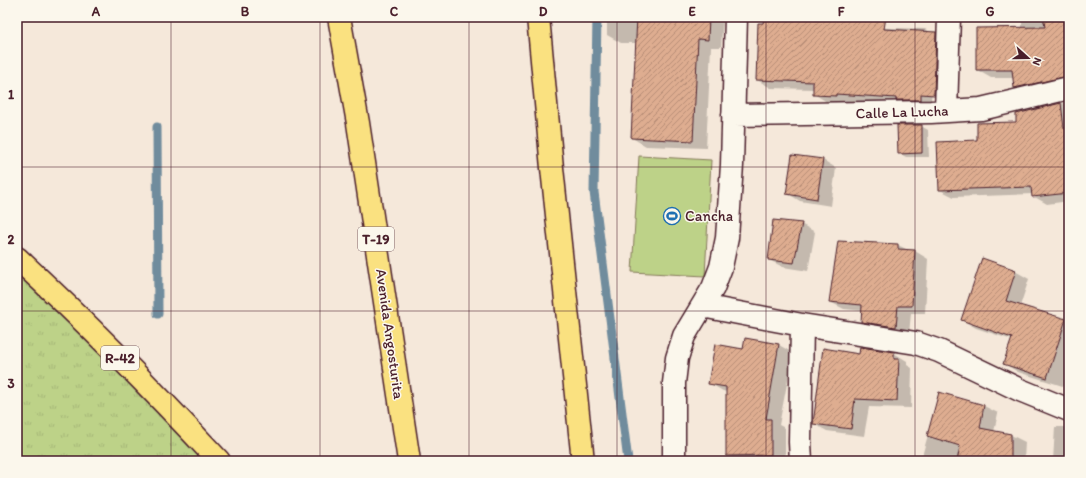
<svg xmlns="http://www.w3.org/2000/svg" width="1086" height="478" font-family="Itim,sans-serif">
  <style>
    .grass { fill: url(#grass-tufts); stroke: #84785a }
    .pitch { fill: #bdd288; stroke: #84785a }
    .shadow { fill: #0003 }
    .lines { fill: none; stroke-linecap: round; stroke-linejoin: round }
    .stream { stroke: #708c9d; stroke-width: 9 }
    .building { fill: url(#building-hatch); stroke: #4a1f2b }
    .minor-casing { stroke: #4a1f2b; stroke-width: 25 }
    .primary-casing { stroke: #4a1f2b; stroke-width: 25 }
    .motorway-casing { stroke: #4a1f2b; stroke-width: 25 }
    .minor { stroke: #fbf7ec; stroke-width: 22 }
    .primary { stroke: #fae180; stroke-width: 22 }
    .motorway { stroke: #fae180; stroke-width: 22 }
    .grid { fill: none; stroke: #4a1f2b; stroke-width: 1; stroke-opacity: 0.55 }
    .labels { text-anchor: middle; stroke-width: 3; stroke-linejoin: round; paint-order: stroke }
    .shield { fill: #fbf7ec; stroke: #7f6065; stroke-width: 1 }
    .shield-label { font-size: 14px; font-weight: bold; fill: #4a1f2b }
    .street-label { font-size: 15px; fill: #4a1f2b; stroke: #fbf7ec }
    .poi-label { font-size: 15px; fill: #4a1f2b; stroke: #fbf7ec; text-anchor: start }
    .neatline { fill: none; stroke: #4a1f2b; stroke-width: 1.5 }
    .grid-label { font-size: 13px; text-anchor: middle; font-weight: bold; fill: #4a1f2b }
  </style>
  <defs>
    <pattern id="grass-tufts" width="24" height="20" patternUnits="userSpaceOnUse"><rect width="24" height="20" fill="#bdd288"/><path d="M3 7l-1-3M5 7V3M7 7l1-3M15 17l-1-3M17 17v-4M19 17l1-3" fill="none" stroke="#a4b476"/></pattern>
    <pattern id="building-hatch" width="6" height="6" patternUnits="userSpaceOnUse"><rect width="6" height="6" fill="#dead90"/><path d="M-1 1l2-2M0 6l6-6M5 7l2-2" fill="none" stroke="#b68c76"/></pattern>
  </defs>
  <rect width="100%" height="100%" fill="#f5e8da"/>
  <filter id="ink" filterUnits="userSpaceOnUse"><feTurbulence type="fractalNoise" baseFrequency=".025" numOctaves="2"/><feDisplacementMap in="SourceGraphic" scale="8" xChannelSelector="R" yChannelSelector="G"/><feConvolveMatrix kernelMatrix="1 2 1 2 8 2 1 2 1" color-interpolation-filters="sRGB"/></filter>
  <g filter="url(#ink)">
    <path class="grass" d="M 17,258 L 219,461 L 17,461 Z"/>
    <path class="pitch" d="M 639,156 L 711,160 L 705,276 L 632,272 Z"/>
    <path class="shadow" d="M 607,17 L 723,17 L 721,47 L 711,47 L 706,148 L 646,146 L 632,138 L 637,43 L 621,43 L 607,35 Z
      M 928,17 L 941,17 L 941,20 Z
      M 1022,17 L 1069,17 L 1069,86 L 1028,96 L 1015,88 L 1014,78 L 991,78 L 977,70 L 1022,28 Z
      M 759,24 L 925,29 L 939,37 L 930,107 L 849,101 L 849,103 L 827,102 L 814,94 L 814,89 L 771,88 L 757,80 Z
      M 1069,102 L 1069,201 L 1047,204 L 1033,196 L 1033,194 L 954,197 L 940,190 L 978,141 L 1018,123 L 1017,114 Z
      M 921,126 L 928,130 L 929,157 L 906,157 L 899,153 Z
      M 823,160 L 836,168 L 831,206 L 800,201 L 787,193 Z
      M 801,224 L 815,232 L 808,271 L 783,267 L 769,260 Z
      M 838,242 L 898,245 L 908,250 L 915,251 L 928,259 L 925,313 L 911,313 L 909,334 L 876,329 L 862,321 L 863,311 L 844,309 L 830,302 Z
      M 1015,271 L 1029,279 L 1020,306 L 1069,322 L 1069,388 L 1018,372 L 1005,364 L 1012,340 L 976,328 L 962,320 Z
      M 746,339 L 779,345 L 793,353 L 779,425 L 785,428 L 785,461 L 737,461 L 727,455 L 727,392 L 723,391 L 709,383 L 744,350 Z
      M 894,353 L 907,361 L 907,365 L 912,368 L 911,408 L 869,407 L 864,436 L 827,431 L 814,424 L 860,355 Z
      M 940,393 L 984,406 L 998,413 L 994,432 L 1011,435 L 1025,442 L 1024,461 L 923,461 L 922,456 Z
      M 1055,427 L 1069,427 L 1069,461 L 1053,461 Z"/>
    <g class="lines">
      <path class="stream" d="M 597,17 L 594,192 L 628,461
        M 157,127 L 158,314"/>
    </g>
    <path class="building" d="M 637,17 L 709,17 L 708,40 L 698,39 L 693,141 L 631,138 Z
      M 764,17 L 886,17 L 884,29 L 936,32 L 934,95 L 921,94 L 921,100 L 896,100 L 896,98 L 836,94 L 836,96 L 813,95 L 813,82 L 756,80 L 758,23 L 763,23 Z
      M 1043,17 L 1069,17 L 1069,76 L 1014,88 L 1012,70 L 976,70 L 976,28 L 1045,27 Z
      M 1061,103 L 1064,128 L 1069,128 L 1069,193 L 1032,197 L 1031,187 L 939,190 L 937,142 L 977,140 L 977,123 L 1016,122 L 1016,114 Z
      M 897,125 L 922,125 L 922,153 L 898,154 Z
      M 792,155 L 823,159 L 817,199 L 786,194 Z
      M 773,220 L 802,223 L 794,263 L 768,260 Z
      M 838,241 L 898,244 L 898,249 L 915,250 L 912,306 L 898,306 L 896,327 L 861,322 L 862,305 L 829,302 Z
      M 982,258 L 1016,270 L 1006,301 L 1066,319 L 1047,378 L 1003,364 L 1012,338 L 961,320 Z
      M 745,338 L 779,344 L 766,419 L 771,419 L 771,455 L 726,456 L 726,387 L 708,384 L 715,344 L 743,349 Z
      M 860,347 L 894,352 L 894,359 L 899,359 L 897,401 L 855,399 L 851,429 L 813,424 L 823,348 L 859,354 Z
      M 939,392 L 984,405 L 980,428 L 1011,434 L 1011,458 L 1004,457 L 1003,461 L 957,461 L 960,446 L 927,436 Z"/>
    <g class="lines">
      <g class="minor-casing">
        <path id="minor" d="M 946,111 L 949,17
          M 733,115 L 931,112 L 981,109 L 1069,88
          M 702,306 L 802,325 L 916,343 L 939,351 L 1020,390 L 1069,410
          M 674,461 L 674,383 L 677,358 L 684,336 L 713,288 L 721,267 L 727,238 L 732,165 L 736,17
          M 801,461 L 800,442 L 802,325"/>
      </g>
      <g class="primary-casing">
        <path id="primary" d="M 17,258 C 87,323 154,391 219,461"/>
      </g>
      <g class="motorway-casing">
        <path id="motorway" d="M 339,17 L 358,123 L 409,461
          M 538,17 L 552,168 L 583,461"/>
      </g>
      <use href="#minor" class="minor"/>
      <use href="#primary" class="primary"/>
      <use href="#motorway" class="motorway"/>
    </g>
  </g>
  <path class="grid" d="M 171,17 L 171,461M 320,17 L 320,461M 469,17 L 469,461M 617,17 L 617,461M 766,17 L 766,461M 915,17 L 915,461M 17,167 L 1069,167M 17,311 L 1069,311"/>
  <defs>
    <g id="stadium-ring" transform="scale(0.9)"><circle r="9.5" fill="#fbf7ec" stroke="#1f6fb2" stroke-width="1.5"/><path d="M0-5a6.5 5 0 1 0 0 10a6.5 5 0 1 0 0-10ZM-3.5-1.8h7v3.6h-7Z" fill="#1f6fb2"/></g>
  </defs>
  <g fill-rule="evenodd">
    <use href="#stadium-ring" x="672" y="216"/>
  </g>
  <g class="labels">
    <g class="shield">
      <rect x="358" y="227" width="36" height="24" rx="3"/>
      <rect x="101" y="346" width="38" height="24" rx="3"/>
    </g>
    <g class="shield-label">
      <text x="376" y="244">T-19</text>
      <text x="120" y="363">R-42</text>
    </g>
    <g class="street-label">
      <text transform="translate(902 112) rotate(-2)" y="5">Calle La Lucha</text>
      <text transform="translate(390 334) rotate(82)" y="5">Avenida Angosturita</text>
    </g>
    <g class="poi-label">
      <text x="685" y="221">Cancha</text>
    </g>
  </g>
  <rect width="1086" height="478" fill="none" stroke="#fbf7ec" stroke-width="44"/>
  <g transform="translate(1028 58) rotate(111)" stroke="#fbf7ec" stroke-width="3" paint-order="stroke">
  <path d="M0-3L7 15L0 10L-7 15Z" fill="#4a1f2b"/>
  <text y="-6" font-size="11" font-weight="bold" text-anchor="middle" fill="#4a1f2b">N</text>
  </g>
  <rect x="22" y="22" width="1042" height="434" class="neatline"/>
  <g class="grid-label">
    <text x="96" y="16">A</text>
    <text x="245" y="16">B</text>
    <text x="394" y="16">C</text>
    <text x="543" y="16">D</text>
    <text x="692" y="16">E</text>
    <text x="841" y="16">F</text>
    <text x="990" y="16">G</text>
    <text x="11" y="99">1</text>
    <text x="11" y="244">2</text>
    <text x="11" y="388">3</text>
  </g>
</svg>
